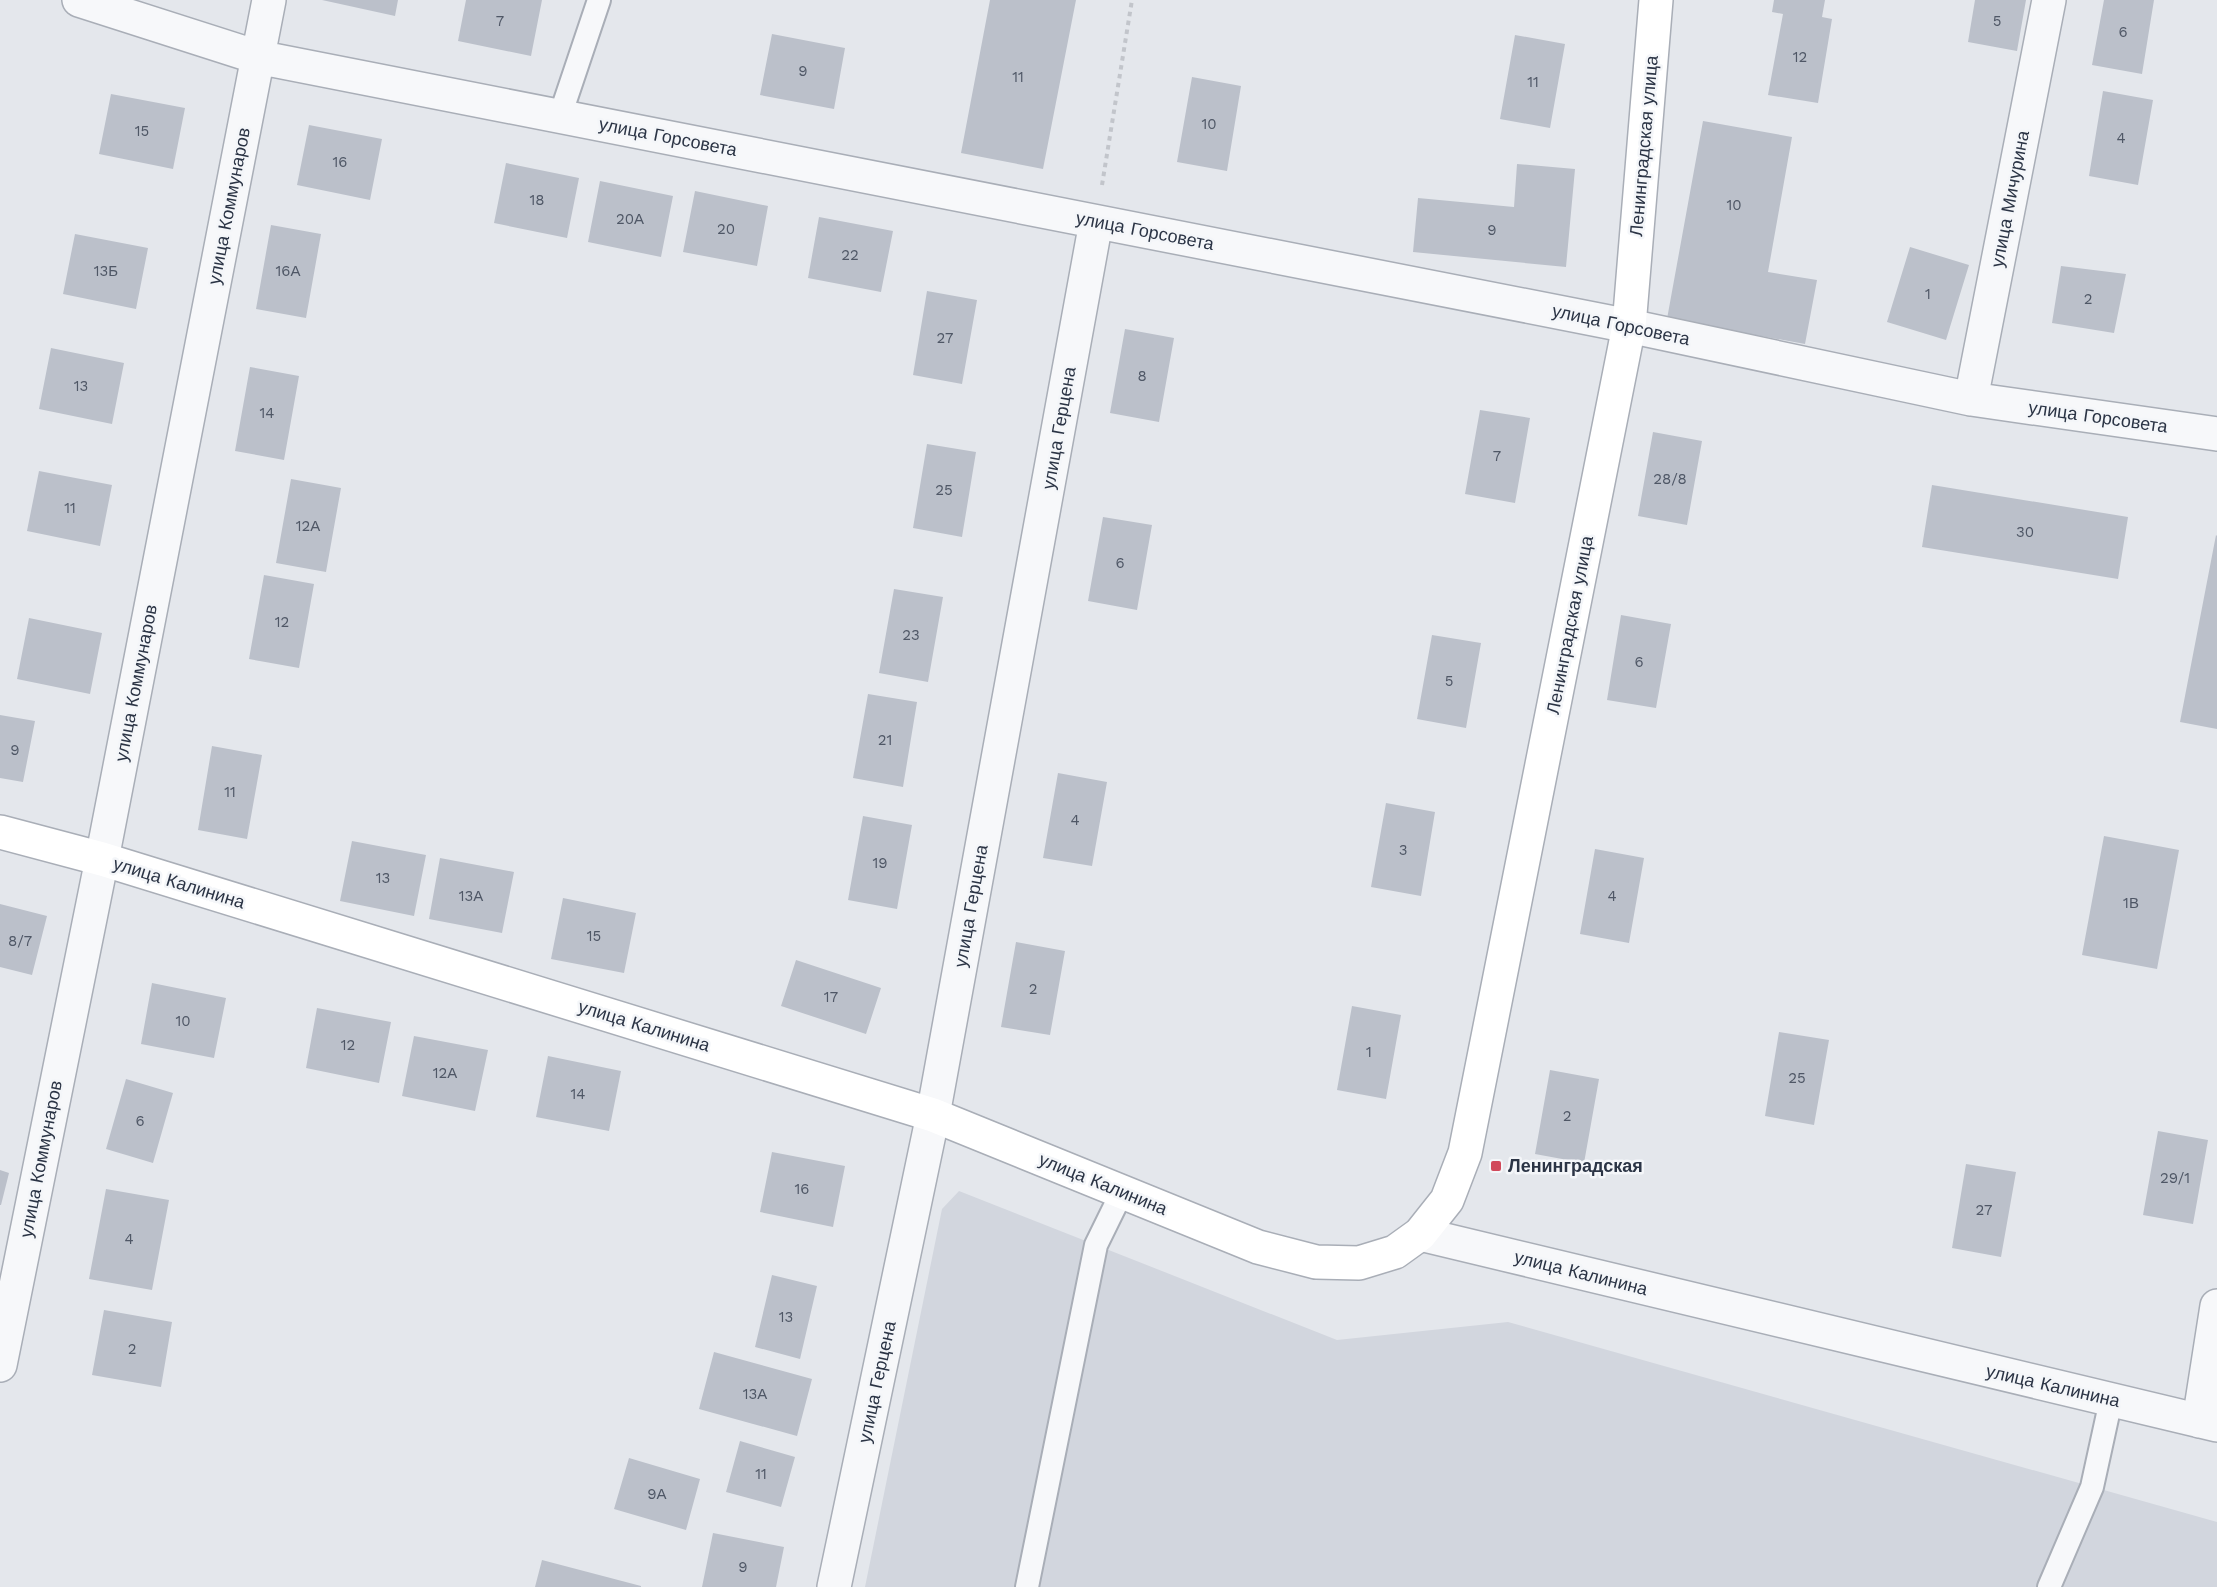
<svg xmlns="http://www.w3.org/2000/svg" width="2217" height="1587" font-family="'Work Sans',sans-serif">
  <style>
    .built { fill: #d2d6de }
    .building { fill: #bbc0ca }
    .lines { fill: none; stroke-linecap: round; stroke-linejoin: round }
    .lane-casing { stroke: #a9aeb7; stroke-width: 26 }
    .street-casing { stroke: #a9aeb7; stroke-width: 36 }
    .secondary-casing { stroke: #a9aeb7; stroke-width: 36 }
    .path { stroke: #c2c5cb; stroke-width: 4; stroke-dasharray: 4.5 4.5; stroke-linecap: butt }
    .lane { stroke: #f7f8fa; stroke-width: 22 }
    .street { stroke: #f7f8fa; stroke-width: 33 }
    .secondary { stroke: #fff; stroke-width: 33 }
    .poi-dot { fill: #d1495b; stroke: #f4f6f9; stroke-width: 2 }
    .labels { text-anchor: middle; stroke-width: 5; stroke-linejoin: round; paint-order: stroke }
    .number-label { font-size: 15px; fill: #4f5766 }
    .street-label { font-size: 18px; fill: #2b3445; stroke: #f4f6f9 }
    .poi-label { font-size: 18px; font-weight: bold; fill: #2b3445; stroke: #f4f6f9; text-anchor: start }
  </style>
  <rect width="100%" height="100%" fill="#e4e7ec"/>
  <path class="built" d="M 959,1191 L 1337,1340 L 1508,1322 L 2217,1522 L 2217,1587 L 865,1587 L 942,1209 Z"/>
  <path class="building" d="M 322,0 L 398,0 L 395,16 Z
    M 466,0 L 542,0 L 531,56 L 458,41 Z
    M 990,0 L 1076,0 L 1043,169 L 961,153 Z
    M 1774,0 L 1825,0 L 1822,17 L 1832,19 L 1818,103 L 1768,95 L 1783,14 L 1772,12 Z
    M 1975,0 L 2026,0 L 2017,51 L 1968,42 Z
    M 2104,0 L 2154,0 L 2142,74 L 2092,65 Z
    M 772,34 L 845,48 L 834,109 L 760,95 Z
    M 1515,35 L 1565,44 L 1550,128 L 1500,119 Z
    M 1192,77 L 1241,86 L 1227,171 L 1177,162 Z
    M 2103,91 L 2153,100 L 2138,185 L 2089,176 Z
    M 111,94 L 185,108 L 173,169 L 99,154 Z
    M 1703,121 L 1792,137 L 1768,272 L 1817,280 L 1805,344 L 1667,319 Z
    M 309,125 L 382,139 L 370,200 L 297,185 Z
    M 506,163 L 579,178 L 567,238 L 494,223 Z
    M 1517,164 L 1575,169 L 1566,267 L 1413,252 L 1418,198 L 1514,207 Z
    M 600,181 L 673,196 L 661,257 L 588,242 Z
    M 695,191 L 768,206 L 757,266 L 683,252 Z
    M 819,217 L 893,231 L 881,292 L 808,278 Z
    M 271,225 L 321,234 L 306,318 L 256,309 Z
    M 75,234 L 148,248 L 136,309 L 63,294 Z
    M 1910,247 L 1969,265 L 1946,340 L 1887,322 Z
    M 2061,266 L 2126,274 L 2114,333 L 2052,323 Z
    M 927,291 L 977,300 L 962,384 L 913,375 Z
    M 1125,329 L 1174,338 L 1159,422 L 1110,413 Z
    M 51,348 L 124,363 L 112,424 L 39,409 Z
    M 250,367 L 299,376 L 284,460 L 235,451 Z
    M 1480,410 L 1530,418 L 1515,503 L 1465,494 Z
    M 1653,432 L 1702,441 L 1687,525 L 1638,516 Z
    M 927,444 L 976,452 L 962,537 L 913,528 Z
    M 39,471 L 112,485 L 100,546 L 27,531 Z
    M 291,479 L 341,488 L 326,572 L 276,563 Z
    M 1932,485 L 2128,517 L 2118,579 L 1922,547 Z
    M 1103,517 L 1152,525 L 1137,610 L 1088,601 Z
    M 2216,535 L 2217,536 L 2217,729 L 2180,722 Z
    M 264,575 L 314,584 L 299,668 L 249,659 Z
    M 894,589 L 943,597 L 928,682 L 879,673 Z
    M 1621,615 L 1671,624 L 1656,708 L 1607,700 Z
    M 29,618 L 102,633 L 90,694 L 17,679 Z
    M 1432,635 L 1481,643 L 1466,728 L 1417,719 Z
    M 868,694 L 917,702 L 903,787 L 853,778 Z
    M 0,715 L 35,721 L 23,782 L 0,778 Z
    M 212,746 L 262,755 L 247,839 L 198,830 Z
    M 1058,773 L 1107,782 L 1092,866 L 1043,858 Z
    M 1386,803 L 1435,812 L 1421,896 L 1371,887 Z
    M 863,816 L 912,825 L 897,909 L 848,900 Z
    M 2104,836 L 2179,850 L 2157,969 L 2082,955 Z
    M 352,841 L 426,855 L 414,916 L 340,901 Z
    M 1595,849 L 1644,858 L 1629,943 L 1580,934 Z
    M 440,858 L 514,872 L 502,933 L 429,919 Z
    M 563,898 L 636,913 L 624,973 L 551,959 Z
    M 0,904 L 47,916 L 32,975 L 0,967 Z
    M 1016,942 L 1065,951 L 1050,1035 L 1001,1027 Z
    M 796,960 L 881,988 L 866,1034 L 781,1006 Z
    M 152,983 L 226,998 L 214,1058 L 141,1044 Z
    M 1352,1006 L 1401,1015 L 1386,1099 L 1337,1090 Z
    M 317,1008 L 391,1022 L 379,1083 L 306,1068 Z
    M 1779,1032 L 1829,1040 L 1814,1125 L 1765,1116 Z
    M 414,1036 L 488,1050 L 475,1111 L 402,1096 Z
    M 548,1056 L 621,1071 L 609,1131 L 536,1117 Z
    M 1550,1070 L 1599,1079 L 1584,1163 L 1535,1154 Z
    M 126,1079 L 173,1093 L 153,1163 L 106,1149 Z
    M 2158,1131 L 2208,1140 L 2193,1224 L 2143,1215 Z
    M 772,1152 L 845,1166 L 833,1227 L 760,1212 Z
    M 1966,1164 L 2016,1172 L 2001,1257 L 1952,1248 Z
    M 0,1170 L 9,1173 L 1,1205 L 0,1205 Z
    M 106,1189 L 169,1200 L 152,1290 L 89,1279 Z
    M 772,1275 L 817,1286 L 800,1359 L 755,1347 Z
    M 104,1310 L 172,1322 L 161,1387 L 92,1375 Z
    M 714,1352 L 812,1379 L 797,1436 L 699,1409 Z
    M 740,1441 L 795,1457 L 781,1507 L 726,1492 Z
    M 629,1458 L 700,1479 L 686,1530 L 614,1509 Z
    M 713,1533 L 784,1547 L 776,1587 L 702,1587 Z
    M 542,1560 L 641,1586 L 641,1587 L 535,1587 Z"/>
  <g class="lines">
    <g class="lane-casing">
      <path id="lane" d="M 560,116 L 599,0
        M 1027,1587 L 1096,1245 L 1122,1192
        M 2049,1587 L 2092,1487 L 2111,1400"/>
    </g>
    <g class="street-casing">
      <path id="street" d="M 79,0 L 257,57 L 1629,326 L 1971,399 L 2217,434
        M 1971,399 L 2049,0
        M 1420,1234 L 2217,1425
        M 0,1365 L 102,859 L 269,0
        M 2199,1421 L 2217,1306
        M 834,1587 L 933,1115 L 1096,222"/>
    </g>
    <g class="secondary-casing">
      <path id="secondary" d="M 0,832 L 102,859 L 933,1115 L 1258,1247 L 1316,1262 L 1359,1263 L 1395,1252 L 1420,1234 L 1447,1200 L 1465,1153 L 1629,326 L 1656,0"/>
    </g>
    <path class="path" d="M 1102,185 L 1132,0"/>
    <use href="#lane" class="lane"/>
    <use href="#street" class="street"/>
    <use href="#secondary" class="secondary"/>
  </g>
  <rect class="poi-dot" x="1490" y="1160" width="12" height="12" rx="3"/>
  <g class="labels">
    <g class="number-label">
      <text x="500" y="26">7</text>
      <text x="1997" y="26">5</text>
      <text x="2123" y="37">6</text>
      <text x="1800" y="62">12</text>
      <text x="803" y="76">9</text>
      <text x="1018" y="82">11</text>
      <text x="1533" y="87">11</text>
      <text x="1209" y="129">10</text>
      <text x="142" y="136">15</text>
      <text x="2121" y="143">4</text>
      <text x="340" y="167">16</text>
      <text x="537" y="205">18</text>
      <text x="1734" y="210">10</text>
      <text x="630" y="224">20А</text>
      <text x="726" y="234">20</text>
      <text x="1492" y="235">9</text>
      <text x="850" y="260">22</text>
      <text x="106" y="276">13Б</text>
      <text x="288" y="276">16А</text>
      <text x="1928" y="299">1</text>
      <text x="2088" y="304">2</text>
      <text x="945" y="343">27</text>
      <text x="1142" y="381">8</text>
      <text x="81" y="391">13</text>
      <text x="267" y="418">14</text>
      <text x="1497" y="461">7</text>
      <text x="1670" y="484">28/8</text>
      <text x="944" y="495">25</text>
      <text x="70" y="513">11</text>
      <text x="308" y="531">12А</text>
      <text x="2025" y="537">30</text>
      <text x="1120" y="568">6</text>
      <text x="282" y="627">12</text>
      <text x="911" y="640">23</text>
      <text x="1639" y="667">6</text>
      <text x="1449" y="686">5</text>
      <text x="885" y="745">21</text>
      <text x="15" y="755">9</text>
      <text x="230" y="797">11</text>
      <text x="1075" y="825">4</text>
      <text x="1403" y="855">3</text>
      <text x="880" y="868">19</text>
      <text x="383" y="883">13</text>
      <text x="471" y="901">13А</text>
      <text x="1612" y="901">4</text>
      <text x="2131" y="908">1В</text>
      <text x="594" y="941">15</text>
      <text x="20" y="946">8/7</text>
      <text x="1033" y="994">2</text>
      <text x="831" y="1002">17</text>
      <text x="183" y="1026">10</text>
      <text x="348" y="1050">12</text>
      <text x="1369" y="1057">1</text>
      <text x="445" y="1078">12А</text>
      <text x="1797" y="1083">25</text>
      <text x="578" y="1099">14</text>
      <text x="1567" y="1121">2</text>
      <text x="140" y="1126">6</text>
      <text x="2175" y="1183">29/1</text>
      <text x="802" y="1194">16</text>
      <text x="1984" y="1215">27</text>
      <text x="129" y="1244">4</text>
      <text x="786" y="1322">13</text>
      <text x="132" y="1354">2</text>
      <text x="755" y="1399">13А</text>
      <text x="761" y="1479">11</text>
      <text x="657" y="1499">9А</text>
      <text x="743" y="1572">9</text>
    </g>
    <g class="street-label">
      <text transform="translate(668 137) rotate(11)" y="6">улица Горсовета</text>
      <text transform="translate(1644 146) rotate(-85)" y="6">Ленинградская улица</text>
      <text transform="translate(2010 199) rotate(-79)" y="6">улица Мичурина</text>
      <text transform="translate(229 206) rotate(-79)" y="6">улица Коммунаров</text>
      <text transform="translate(1145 231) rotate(11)" y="6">улица Горсовета</text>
      <text transform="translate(1621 325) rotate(12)" y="6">улица Горсовета</text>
      <text transform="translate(2098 417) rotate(8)" y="6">улица Горсовета</text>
      <text transform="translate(1059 428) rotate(-80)" y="6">улица Герцена</text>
      <text transform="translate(1570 625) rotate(-79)" y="6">Ленинградская улица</text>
      <text transform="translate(136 683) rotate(-79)" y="6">улица Коммунаров</text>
      <text transform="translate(179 883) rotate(17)" y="6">улица Калинина</text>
      <text transform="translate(971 906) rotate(-80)" y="6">улица Герцена</text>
      <text transform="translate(644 1026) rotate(17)" y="6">улица Калинина</text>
      <text transform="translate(41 1159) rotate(-79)" y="6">улица Коммунаров</text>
      <text transform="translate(1103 1184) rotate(22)" y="6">улица Калинина</text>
      <text transform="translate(1581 1273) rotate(14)" y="6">улица Калинина</text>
      <text transform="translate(877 1382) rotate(-78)" y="6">улица Герцена</text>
      <text transform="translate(2053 1386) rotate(13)" y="6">улица Калинина</text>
    </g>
    <g class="poi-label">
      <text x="1508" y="1172">Ленинградская</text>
    </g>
  </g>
</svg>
